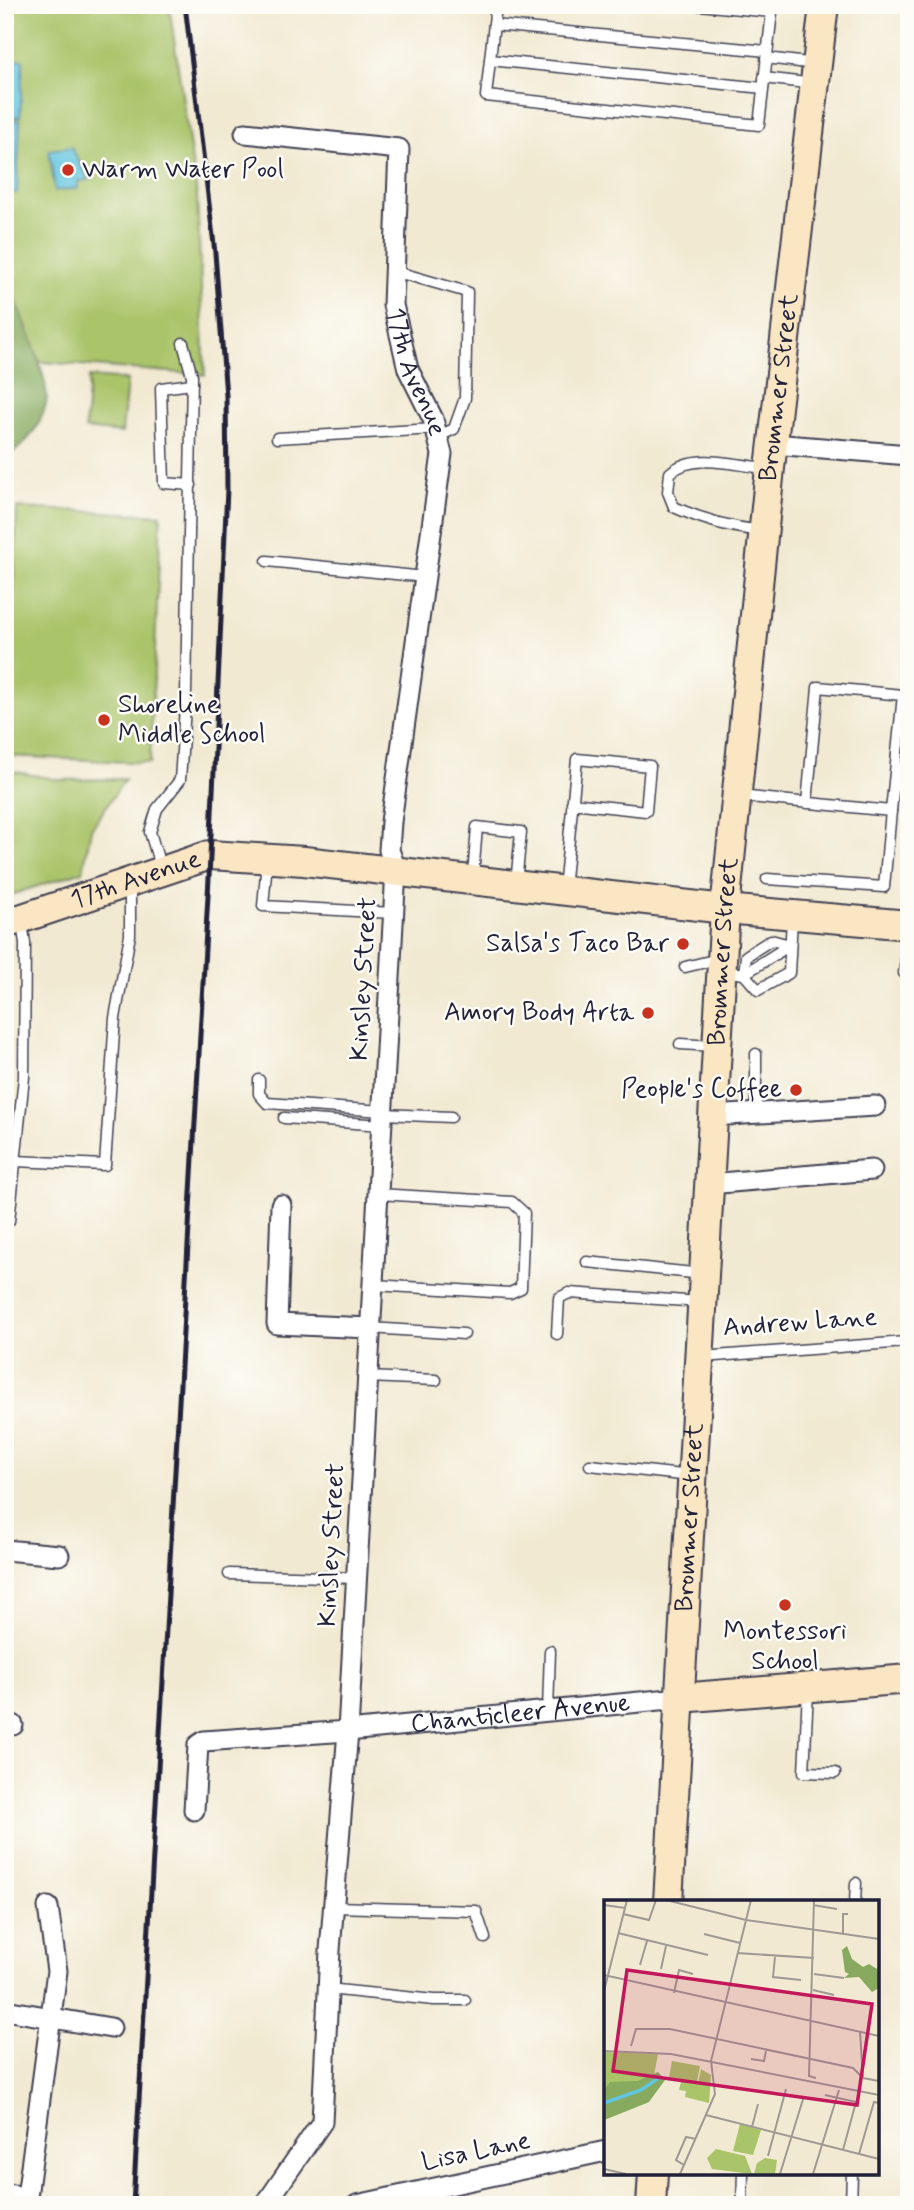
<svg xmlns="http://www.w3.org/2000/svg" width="914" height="2210" font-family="Mynerve,sans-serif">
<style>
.green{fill:#aac46a;stroke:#667352;stroke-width:2}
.forest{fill:#87aa5e;stroke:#54664c;stroke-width:2}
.water{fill:#61c5df;stroke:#42748d;stroke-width:2}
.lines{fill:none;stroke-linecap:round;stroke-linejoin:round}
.lane-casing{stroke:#414052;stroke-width:13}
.street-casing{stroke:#414052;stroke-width:23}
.secondary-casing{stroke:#414052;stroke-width:32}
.lane{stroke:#fff;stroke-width:10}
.street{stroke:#fff;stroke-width:19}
.secondary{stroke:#fbe6c4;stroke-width:28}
.rail{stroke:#22223b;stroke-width:5}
.poi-dot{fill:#c8321e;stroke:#fdfcf7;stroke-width:2.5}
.labels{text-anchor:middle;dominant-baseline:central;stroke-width:5;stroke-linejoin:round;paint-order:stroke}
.poi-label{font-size:26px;fill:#22223b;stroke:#fdfcf7;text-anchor:end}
.street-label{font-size:26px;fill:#22223b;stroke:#fdfcf7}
.inset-river{fill:none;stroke:#61c5df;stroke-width:3.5}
.inset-road{fill:none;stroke:#9e9995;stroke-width:2}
.view{fill:#c2185b;fill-opacity:0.15;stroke:#c2185b;stroke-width:3.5}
.inset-edge{fill:none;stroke:#22223b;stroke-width:3.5}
</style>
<rect width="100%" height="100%" fill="#fdfcf7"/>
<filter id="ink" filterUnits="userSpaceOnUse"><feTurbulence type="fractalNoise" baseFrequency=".0143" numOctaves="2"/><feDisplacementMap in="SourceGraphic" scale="14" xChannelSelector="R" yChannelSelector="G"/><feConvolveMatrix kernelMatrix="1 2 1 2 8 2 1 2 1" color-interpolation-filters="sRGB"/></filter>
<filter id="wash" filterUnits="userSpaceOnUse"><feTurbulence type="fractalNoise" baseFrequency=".00686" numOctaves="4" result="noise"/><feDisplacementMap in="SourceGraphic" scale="28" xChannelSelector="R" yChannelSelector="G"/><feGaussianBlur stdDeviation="1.57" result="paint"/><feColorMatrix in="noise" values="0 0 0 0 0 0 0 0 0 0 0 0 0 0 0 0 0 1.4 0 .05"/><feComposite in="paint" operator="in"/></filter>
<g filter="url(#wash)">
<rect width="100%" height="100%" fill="#f1e9d1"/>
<g class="green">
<path d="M5,5H169L197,196L205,375L5,359Z"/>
<path d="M89,377L127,380L122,433L85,429Z"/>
<path d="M17,508L161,515L150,763L6,756Z"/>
<path d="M5,770L60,780L125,779L91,829L83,871L5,897Z"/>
</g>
<path class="forest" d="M5,277C16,300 52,382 46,404C39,429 26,445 5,458Z"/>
<g class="water">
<path d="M5,60H23L20,117L5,116Z"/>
<path d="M5,120H20L17,193L5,192Z"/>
<path d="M71,147L89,180L78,181V188L55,191L49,150Z"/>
</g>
</g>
<g filter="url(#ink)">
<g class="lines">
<g class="lane-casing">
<g id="lane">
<path d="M496,5L486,96L759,125L772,12L699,5"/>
<path d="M494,25L767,51"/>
<path d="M766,58L816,64"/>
<path d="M490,60L763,88"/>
<path d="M764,78L814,84"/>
<path d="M394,271L467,292L465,398L454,429L437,437"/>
<path d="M277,438L435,429"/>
<path d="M191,485L164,483L161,388L192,384"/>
<path d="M763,531C731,528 703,520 674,507L668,492L670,473C694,451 737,466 767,468"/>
<path d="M267,561L425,577"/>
<path d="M739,796L891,811L903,695L818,687L807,803"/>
<path d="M267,862L263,906L393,913"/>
<path d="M161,869L150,832L157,809L180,780L186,693L192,376L183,343"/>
<path d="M473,876L477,827L521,832L516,884"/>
<path d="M767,879L884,887L891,811"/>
<path d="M564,889L577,759L650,766L646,811L572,803"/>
<path d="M685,967L718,959"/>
<path d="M723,971L744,974L758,990L789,973L792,919"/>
<path d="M904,973L909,940"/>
<path d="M744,974L746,956L771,940L790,945"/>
<path d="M744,974L790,945"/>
<path d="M680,1044L714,1046"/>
<path d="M259,1080V1094L267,1103L383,1111"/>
<path d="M756,1113V1054"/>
<path d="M383,1114L451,1117"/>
<path d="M284,1118L382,1125"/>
<path d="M15,1161L105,1165L115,1018L130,935V885"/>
<path d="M9,1221L24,1077L25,943L22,923"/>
<path d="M587,1262L703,1274"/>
<path d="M373,1285L510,1293L521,1288L524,1213L512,1202L378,1194"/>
<path d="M370,1328L464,1334"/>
<path d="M557,1334L559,1298L569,1293L701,1302"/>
<path d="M702,1357L906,1342"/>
<path d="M368,1377L436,1380"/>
<path d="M590,1465L691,1476"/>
<path d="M229,1574L357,1578"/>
<path d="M808,1691L804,1772L835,1773"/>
<path d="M548,1710L550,1651"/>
<path d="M855,1902L856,1883"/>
<path d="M334,1907L476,1911L485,1938"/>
<path d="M328,1989L434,2000H465"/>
<path d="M742,2205L743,2173"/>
<path d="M851,2205L852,2173"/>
</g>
</g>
<g class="street-casing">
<g id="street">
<path id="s1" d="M245,133L399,149L393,305L408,369L433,419L442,454L391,822L389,850L396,870L348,1731L330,1950L322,2122L265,2205"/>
<path d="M773,444L909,455"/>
<path d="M712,1116L875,1106"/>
<path d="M709,1184L872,1170"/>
<path d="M281,1205L277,1324L370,1328"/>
<path d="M5,1550L59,1555"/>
<path d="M5,1724L13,1725"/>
<path id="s2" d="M194,1810L198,1745L204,1741L348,1731L680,1698"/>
<path d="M5,2010L111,2028"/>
<path d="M5,2194L27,2197L57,1971L48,1907"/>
<path d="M357,2205L606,2151"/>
</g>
</g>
<g class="secondary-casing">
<g id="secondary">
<path id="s3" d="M5,924L210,855L304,861L725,909L909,925"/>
<path d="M680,1698L909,1679"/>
<path id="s4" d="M668,1902L725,909L770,468L824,5"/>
<path d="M651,2205L653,2173"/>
</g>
</g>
<use href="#lane" class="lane"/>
<use href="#street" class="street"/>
<use href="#secondary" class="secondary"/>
<path class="rail" d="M133,2205L209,878L227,489L226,396L215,253L185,5"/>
</g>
</g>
<g class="poi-dot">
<circle cx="68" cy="170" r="7"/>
<circle cx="104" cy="720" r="7"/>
<circle cx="683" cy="944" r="7"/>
<circle cx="648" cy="1013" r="7"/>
<circle cx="796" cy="1090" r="7"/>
<circle cx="785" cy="1605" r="7"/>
</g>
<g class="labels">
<g class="poi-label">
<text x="82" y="170" text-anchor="start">Warm Water Pool</text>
<text x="118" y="705" text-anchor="start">Shoreline<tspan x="118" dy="30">Middle School</tspan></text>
<text x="669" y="944">Salsa's Taco Bar</text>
<text x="634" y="1013">Amory Body Arta</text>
<text x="782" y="1090">People's Coffee</text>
<text x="785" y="1632" text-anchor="middle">Montessori<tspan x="785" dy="30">School</tspan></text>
</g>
<g class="street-label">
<text stroke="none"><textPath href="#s1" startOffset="382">17th Avenue</textPath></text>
<text stroke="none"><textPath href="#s4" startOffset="1519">Brommer Street</textPath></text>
<text stroke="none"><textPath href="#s3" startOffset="138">17th Avenue</textPath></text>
<text stroke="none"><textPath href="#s4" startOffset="952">Brommer Street</textPath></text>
<text transform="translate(364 979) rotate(-87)">Kinsley Street</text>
<text transform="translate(800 1323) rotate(-4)">Andrew Lane</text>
<text stroke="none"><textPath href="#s4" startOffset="385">Brommer Street</textPath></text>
<text transform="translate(332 1545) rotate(-87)">Kinsley Street</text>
<text stroke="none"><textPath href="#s2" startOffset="390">Chanticleer Avenue</textPath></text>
<text transform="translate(476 2152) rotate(-12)">Lisa Lane</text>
</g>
</g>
<g transform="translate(604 1900)">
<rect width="275" height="275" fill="#f1e9d1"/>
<path d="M0,152L54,154L45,202L0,220ZM68,161L96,166L93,182L65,177ZM97,169L107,175L105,203L81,197L82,191L75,190L77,182L94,183ZM136,224L157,230L149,255L129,251ZM112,249L141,256L148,274L108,269L103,258ZM161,258L173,260L171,274H150L153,263Z" fill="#aac46a"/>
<path d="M243,46L248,59L259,67L265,64L273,69L275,63V88L268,92L255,77L240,78L245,74L241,72L238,50ZM54,172L61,180L45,202L0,220V190L6,182L34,181Z" fill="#87aa5e"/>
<path class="inset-river" d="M0,203L37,190L56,177"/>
<path class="inset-road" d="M62,0L142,20L275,39M210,0L205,176L212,178M0,5L21,8M209,5L233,9M19,14L45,20L52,0M14,33L104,55M100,34L136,43M239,34V14H244M133,53L210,58M171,57L169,77L197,80M36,65L43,41M57,69L62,46M210,74L240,78M0,75L275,136M209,90L230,95M0,91L23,0M70,93L75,70L89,74M256,132L259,178M27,146L32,129H66L249,168L259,178L275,181M0,151L67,154L275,195M147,159L160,161L162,151M221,195L252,202L239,250M102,215L275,259M148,227L154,204M255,254L270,202L275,203M164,256L182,189M80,265L72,260L82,237L92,239M0,269L22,274M76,274L111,194L107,161L147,0M176,274L200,196M209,274L235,190"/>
<path class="view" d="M23,70L268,104L253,205L9,171Z"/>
<rect width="275" height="275" class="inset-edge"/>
</g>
<rect width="914" height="2210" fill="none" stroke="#fdfcf7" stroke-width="28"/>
</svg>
